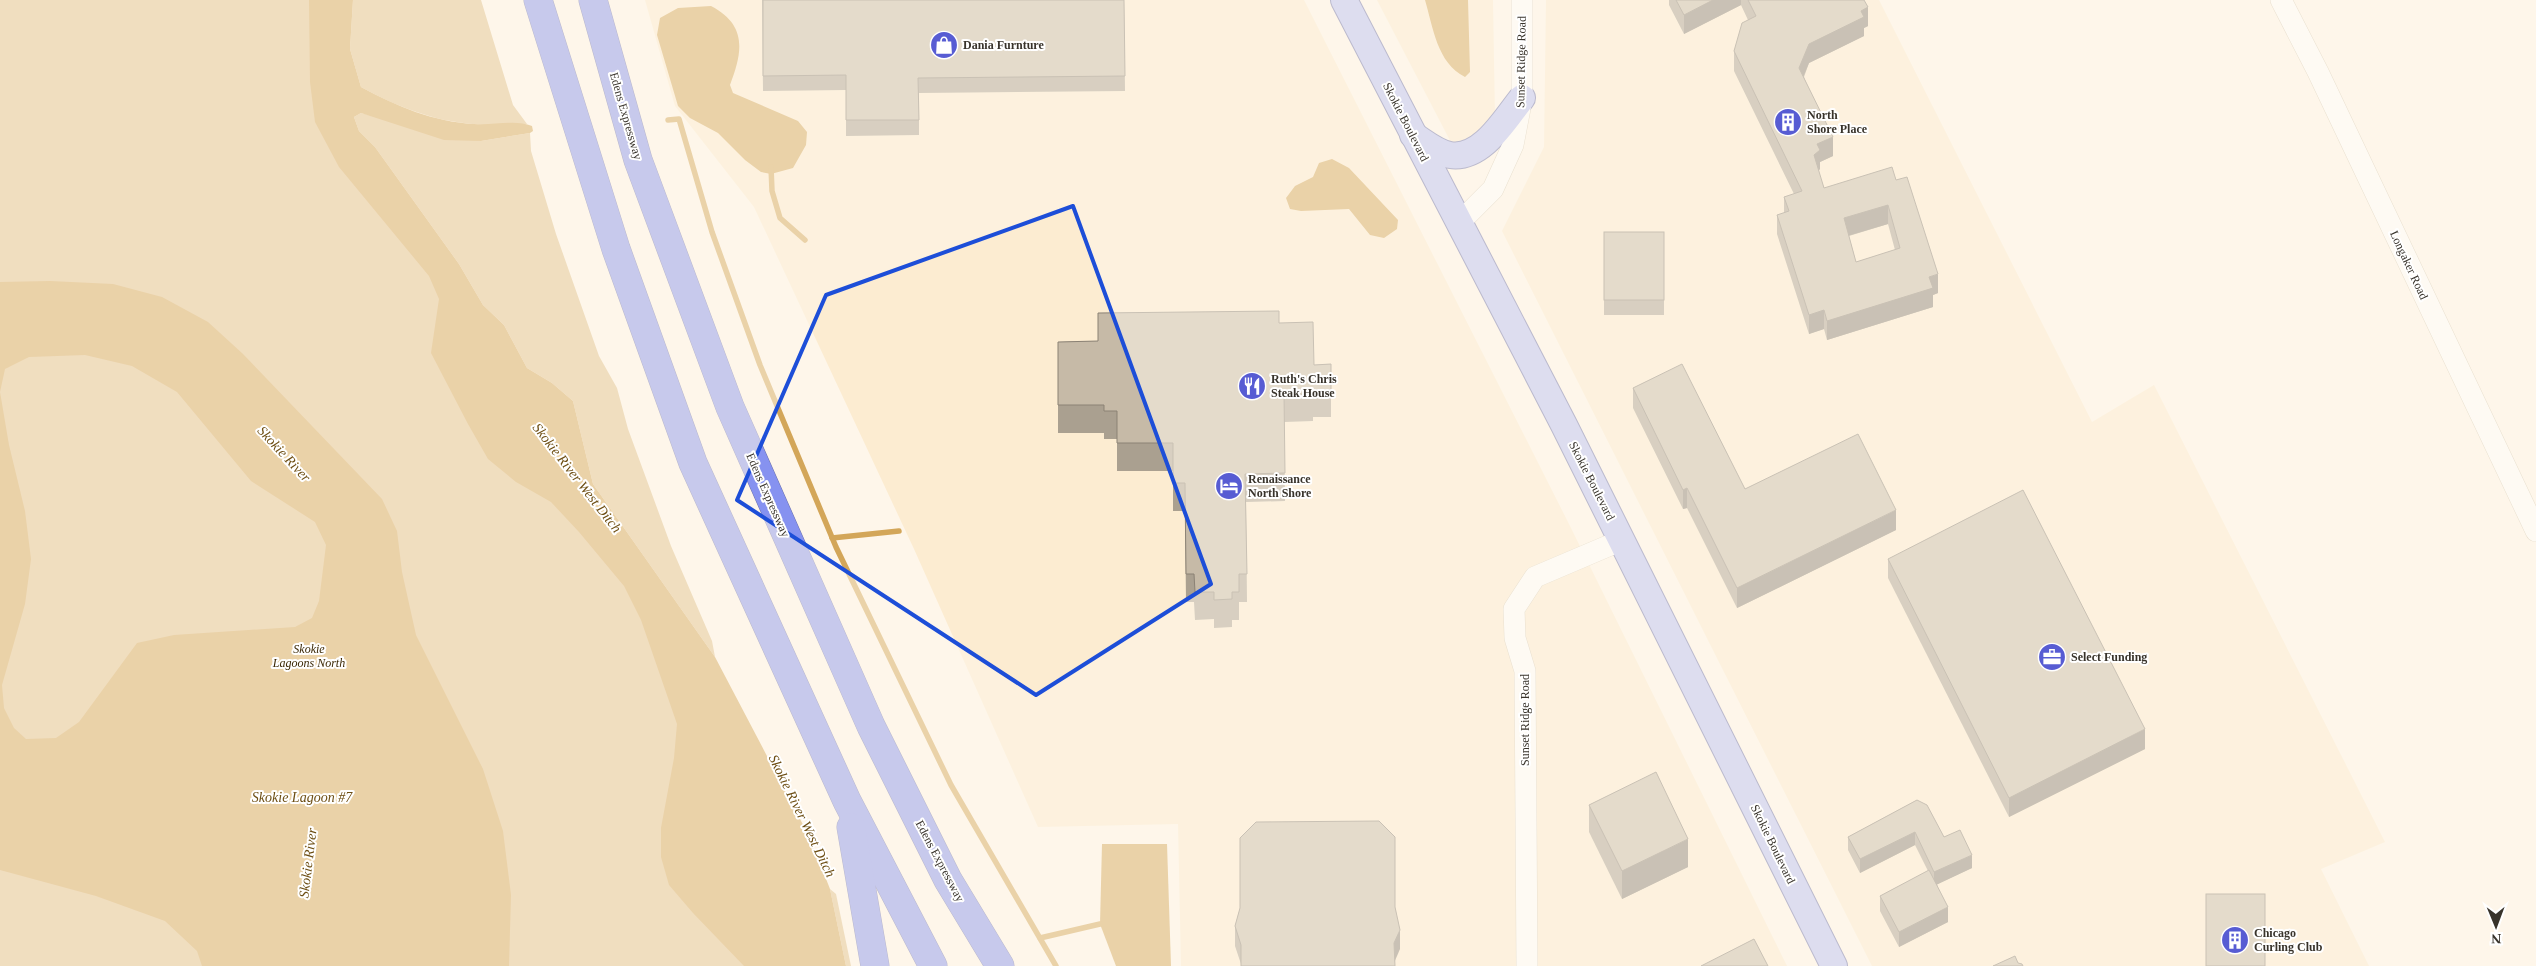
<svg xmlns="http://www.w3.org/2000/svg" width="2536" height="966" font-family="Georgia,serif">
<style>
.built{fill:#fcecd1}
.green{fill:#e0c08c}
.water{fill:#d3a659;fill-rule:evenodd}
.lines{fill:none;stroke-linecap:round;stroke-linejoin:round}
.stream{stroke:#d3a659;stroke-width:5.5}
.minor-casing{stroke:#d3c7b3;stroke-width:22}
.major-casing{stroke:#6b71ab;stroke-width:28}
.highway-casing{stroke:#6b71ab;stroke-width:29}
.minor{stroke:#fff;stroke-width:21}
.major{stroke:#b6bef6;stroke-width:26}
.highway{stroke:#8692f0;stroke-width:28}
.wall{fill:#aaa090;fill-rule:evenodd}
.shaded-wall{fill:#8b8275}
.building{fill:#c6baa7;stroke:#8b8275;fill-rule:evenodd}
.marked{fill:none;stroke:#1d4ed8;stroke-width:4;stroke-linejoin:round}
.labels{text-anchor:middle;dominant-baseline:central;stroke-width:4;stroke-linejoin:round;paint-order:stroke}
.poi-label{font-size:12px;font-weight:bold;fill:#38332b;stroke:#fff;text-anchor:start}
.street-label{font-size:12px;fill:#38332b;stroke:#fff}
.park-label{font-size:12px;font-style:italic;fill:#3b2805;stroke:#fff}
.water-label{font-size:14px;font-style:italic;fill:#6d4e13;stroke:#fff}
</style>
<rect width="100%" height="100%" fill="#fef6ea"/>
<g class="built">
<path d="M645,0H1304L1569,524L1787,966H1181L1178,824L1038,827L914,549L754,207L675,106Z"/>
<path d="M1377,0H1493L1495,120L1456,152Z"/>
<path d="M1546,0H1879L2092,422L2154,385L2385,842L2321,869L2369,966H1872L1502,231L1544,147Z"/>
</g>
<g class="green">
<path d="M0,0H322L326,79L588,509L838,966H0Z"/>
<path d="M353,0H481L513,105L527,124C509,124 490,126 473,124C433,121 396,106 361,87L350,49Z"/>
<path d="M361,113L481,141L530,133L531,151L556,234L599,356L617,388L628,429L671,546L712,641L715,657L593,484L573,401L552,383L527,368L504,325L483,305L459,264L375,147L359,131L354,117Z"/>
<path d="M830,889L836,894L851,966H846Z"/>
</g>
<g class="water">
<path d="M309,0H353L350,49L361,87C396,106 434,122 474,124C492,126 515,119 532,126L533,131L530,133L481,141L444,140L361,113L354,117L359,131L375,147L459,264L483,305L504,325L527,368L552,383L573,401L593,484L715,657L810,838L830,889L846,966H744L693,913L669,885L661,857V828L674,758L677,724L641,620L624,586L579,532L551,502L516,482L488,459L468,424L431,353L439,299L429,276L339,167L315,122L310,82Z"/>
<path d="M1425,0H1468L1470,72L1465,77C1437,63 1433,27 1425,0Z"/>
<path d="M711,6C747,25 743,51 730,85L733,93L798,121L807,132L806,145L793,168L771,174L761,172L745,160L718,133L690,118L678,106L657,35L660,18L678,8Z"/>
<path d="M1332,159L1349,168L1398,220L1397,229L1384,238L1370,235L1349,209L1301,211L1290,209L1286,198L1295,186L1313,177L1319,163Z"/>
<path d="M50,281L113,284L162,297L208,322L243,354L382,499L397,531L402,572L416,635L483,769L503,831L511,895L509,966H202L197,951L165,921L96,896L0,870V282ZM85,355L132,366L177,392L251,481L315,522L326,545L319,601L312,618L295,627L174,635L137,643L79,722L56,738L26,739L14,728L4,708L2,685L25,604L31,559L25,511L9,445L0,392L5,369L29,357Z"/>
<path d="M1102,844H1167L1171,966H1116L1100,924Z"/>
</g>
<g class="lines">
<g class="stream">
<path d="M668,120L679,119L712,232L760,365L836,547L951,785L1056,966"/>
<path d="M771,167L772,191L780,218L805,240"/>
<path d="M832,538L899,531"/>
<path d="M1040,938L1100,924"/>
</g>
<g class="minor-casing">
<g id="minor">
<path d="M2281,0L2318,72L2536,531"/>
<path d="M1458,224L1493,189L1513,145L1522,98V0"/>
<path d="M1527,966L1525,671L1515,638L1514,609L1535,577L1622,540"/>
</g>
</g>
<g class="major-casing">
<g id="major">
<path d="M1344,0L1564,425L1834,966"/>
<path d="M1413,135C1424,142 1437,153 1450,155C1482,160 1505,119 1522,98"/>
</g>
</g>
<g class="highway-casing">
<g id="highway">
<path d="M538,0L616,249L693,463L847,801L933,966"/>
<path d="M593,0L638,160L730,407L871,726L948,880L1000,966"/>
<path d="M851,827L875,966"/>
</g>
</g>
<use href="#minor" class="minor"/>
<use href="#major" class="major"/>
<use href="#highway" class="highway"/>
</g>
<g class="wall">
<path d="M762,0H1124L1125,91L919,93V135L846,136V90L763,91Z"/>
<path d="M1669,0H1864L1868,26L1864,28V36L1809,63L1804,77L1833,156L1820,162V169L1818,171L1824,188L1896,180L1938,293L1933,295V307L1827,340L1824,329L1809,334L1777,234V215L1784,213V197L1794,194L1734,71V51L1748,20L1741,5L1684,34L1669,5ZM1888,224L1895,250L1856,262L1849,236Z"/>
<rect x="1604" y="232" width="60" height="83"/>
<path d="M1279,323L1314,365L1331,364V417H1313V421L1284,422L1285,501L1246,502L1247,602H1239V620H1232V627L1214,628V619L1195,620L1194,602H1186L1185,511H1173V471H1117V439H1104V433H1058V342L1098,341Z"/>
<path d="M1633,388L1745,489L1896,530L1737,608L1687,508L1683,509L1633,408Z"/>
<path d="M1888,559L2145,749L2009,817L1888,578Z"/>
<path d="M1917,800L1944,837L1972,868L1937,884L1948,922L1899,947L1880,911V896L1928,871L1915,845L1860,873L1848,850V837Z"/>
<path d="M1589,805L1688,867L1622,899L1589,832Z"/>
<path d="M1395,907L1400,949L1241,964L1235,946V926L1240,908Z"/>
</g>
<g class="shaded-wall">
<path d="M1713,0H1741V5L1684,34V15Z"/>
<path d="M1868,7V26L1864,28V36L1809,63L1799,87V68L1809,44L1861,11Z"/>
<path d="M1833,137V156L1820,162V169L1814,175V155L1817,144Z"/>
<path d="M1888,205V224L1844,237V218Z"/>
<path d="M1938,274V293L1933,295V307L1827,340V321L1929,277Z"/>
<path d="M1824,310V329L1809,334V315Z"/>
<path d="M1687,488V508L1683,509V490Z"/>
<path d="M1896,510V530L1737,608V588Z"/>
<path d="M2145,729V749L2009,817V798Z"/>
<path d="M1915,832V845L1860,873V859Z"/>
<path d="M1688,839V867L1622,899V871Z"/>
<path d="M1972,855V868L1934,886V872Z"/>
<path d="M1948,907V922L1899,947V932Z"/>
<path d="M1400,930V949L1394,963V943Z"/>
</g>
<g class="building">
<path d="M763,0H1124L1125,76L918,78L919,120H846V75L763,76Z"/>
<path d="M1676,0H1713L1684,15Z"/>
<path d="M1748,0H1864L1868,7L1861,11L1864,17L1809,44L1799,68L1833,137L1817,144L1820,150L1814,155L1824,188L1892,167L1896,180L1907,177L1938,274L1929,277L1933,288L1827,321L1824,310L1809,315L1777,215L1789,211L1784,197L1802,191L1734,51L1742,23L1756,16ZM1888,205L1900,248L1856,262L1844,218Z"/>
<rect x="1604" y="232" width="60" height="68"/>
<path d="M1279,311V323L1313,322L1314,365L1331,364V390H1312L1313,394H1284L1285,473L1245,474L1247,574H1239V592H1232V599L1214,600V592H1195L1194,574H1186L1185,483H1173V443H1117V411H1104V405H1058V342L1098,341V313Z"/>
<path d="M1682,364L1745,489L1858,434L1896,510L1737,588L1687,488L1683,490L1633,388Z"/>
<path d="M2023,490L2145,729L2009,798L1888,559Z"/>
<path d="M1656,772L1688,839L1622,871L1589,805Z"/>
<path d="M1917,800L1927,805L1944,837L1960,830L1972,855L1934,872L1915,832L1860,859L1848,837Z"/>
<path d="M1379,821L1395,837V907L1400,930L1394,943L1395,966H1241V945L1235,926L1240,908V838L1256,822Z"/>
<path d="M1929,870L1948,907L1899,932L1880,896Z"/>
<rect x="2206" y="894" width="59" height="72"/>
<path d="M1754,939L1768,966H1701Z"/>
<path d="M2015,956L2018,963L2022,964L2023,966H1993Z"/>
</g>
<path d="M0 0H2536V966H0ZM1073,206L1211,584L1036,695L737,500L826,295Z" fill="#fef6ea" fill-opacity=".55" fill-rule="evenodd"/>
<path class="marked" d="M1073,206L1211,584L1036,695L737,500L826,295Z"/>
<defs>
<g id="shop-disc" transform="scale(1.4375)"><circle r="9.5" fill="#575cd3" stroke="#fff"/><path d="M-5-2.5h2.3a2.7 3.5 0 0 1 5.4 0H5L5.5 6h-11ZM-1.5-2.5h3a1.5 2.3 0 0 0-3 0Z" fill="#fff"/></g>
<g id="building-disc" transform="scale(1.4375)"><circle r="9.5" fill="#575cd3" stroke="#fff"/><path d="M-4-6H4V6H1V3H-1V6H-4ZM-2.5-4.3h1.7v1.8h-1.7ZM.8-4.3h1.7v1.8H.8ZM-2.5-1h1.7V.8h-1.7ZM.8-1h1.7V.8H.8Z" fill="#fff"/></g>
<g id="restaurant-disc" transform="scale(1.4375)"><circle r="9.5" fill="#575cd3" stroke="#fff"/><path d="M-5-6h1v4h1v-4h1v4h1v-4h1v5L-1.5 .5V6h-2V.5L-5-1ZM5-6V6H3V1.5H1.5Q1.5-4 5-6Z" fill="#fff"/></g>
<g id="hotel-disc" transform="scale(1.4375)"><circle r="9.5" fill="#575cd3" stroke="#fff"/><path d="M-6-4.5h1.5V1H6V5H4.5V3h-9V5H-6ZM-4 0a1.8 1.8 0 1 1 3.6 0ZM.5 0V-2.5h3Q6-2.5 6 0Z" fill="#fff"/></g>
<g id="office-disc" transform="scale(1.4375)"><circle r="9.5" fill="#575cd3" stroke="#fff"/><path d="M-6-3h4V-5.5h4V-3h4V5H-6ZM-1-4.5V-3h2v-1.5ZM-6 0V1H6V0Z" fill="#fff"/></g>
</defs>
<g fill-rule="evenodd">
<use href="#shop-disc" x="944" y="45"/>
<use href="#building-disc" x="1788" y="122"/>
<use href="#restaurant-disc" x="1252" y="386"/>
<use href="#hotel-disc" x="1229" y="486"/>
<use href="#office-disc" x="2052" y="657"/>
<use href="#building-disc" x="2235" y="940"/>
</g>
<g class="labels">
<g class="poi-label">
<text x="963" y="45">Dania Furnture</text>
<text x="1807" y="115">North<tspan x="1807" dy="14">Shore Place</tspan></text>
<text x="1271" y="379">Ruth's Chris<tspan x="1271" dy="14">Steak House</tspan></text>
<text x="1248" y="479">Renaissance<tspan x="1248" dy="14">North Shore</tspan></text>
<text x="2071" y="657">Select Funding</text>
<text x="2254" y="933">Chicago<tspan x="2254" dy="14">Curling Club</tspan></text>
</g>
<g class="street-label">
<text transform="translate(1521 62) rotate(-89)">Sunset Ridge Road</text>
<text transform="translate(626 116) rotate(74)">Edens Expressway</text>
<text transform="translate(1406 122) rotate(63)">Skokie Boulevard</text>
<text transform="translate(2409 265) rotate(65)">Longaker Road</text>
<text transform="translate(1592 481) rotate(63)">Skokie Boulevard</text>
<text transform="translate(768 495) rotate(66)">Edens Expressway</text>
<text transform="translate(1525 720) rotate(-90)">Sunset Ridge Road</text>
<text transform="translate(1773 844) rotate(64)">Skokie Boulevard</text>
<text transform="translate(940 861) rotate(62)">Edens Expressway</text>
</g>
<g class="park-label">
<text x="309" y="649">Skokie<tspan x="309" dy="14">Lagoons North</tspan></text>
</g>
<g class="water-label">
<text transform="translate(284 454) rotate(47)">Skokie River</text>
<text transform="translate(577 478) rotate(52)">Skokie River West Ditch</text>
<text x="302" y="797">Skokie Lagoon #7</text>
<text transform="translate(802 816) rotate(64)">Skokie River West Ditch</text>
<text transform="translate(308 863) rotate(-83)">Skokie River</text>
</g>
</g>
<g transform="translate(2496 926) rotate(179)" stroke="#ffffff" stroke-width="4" paint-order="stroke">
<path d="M0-4L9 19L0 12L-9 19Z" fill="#38332b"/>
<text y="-8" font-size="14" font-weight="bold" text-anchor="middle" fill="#38332b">N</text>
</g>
</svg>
